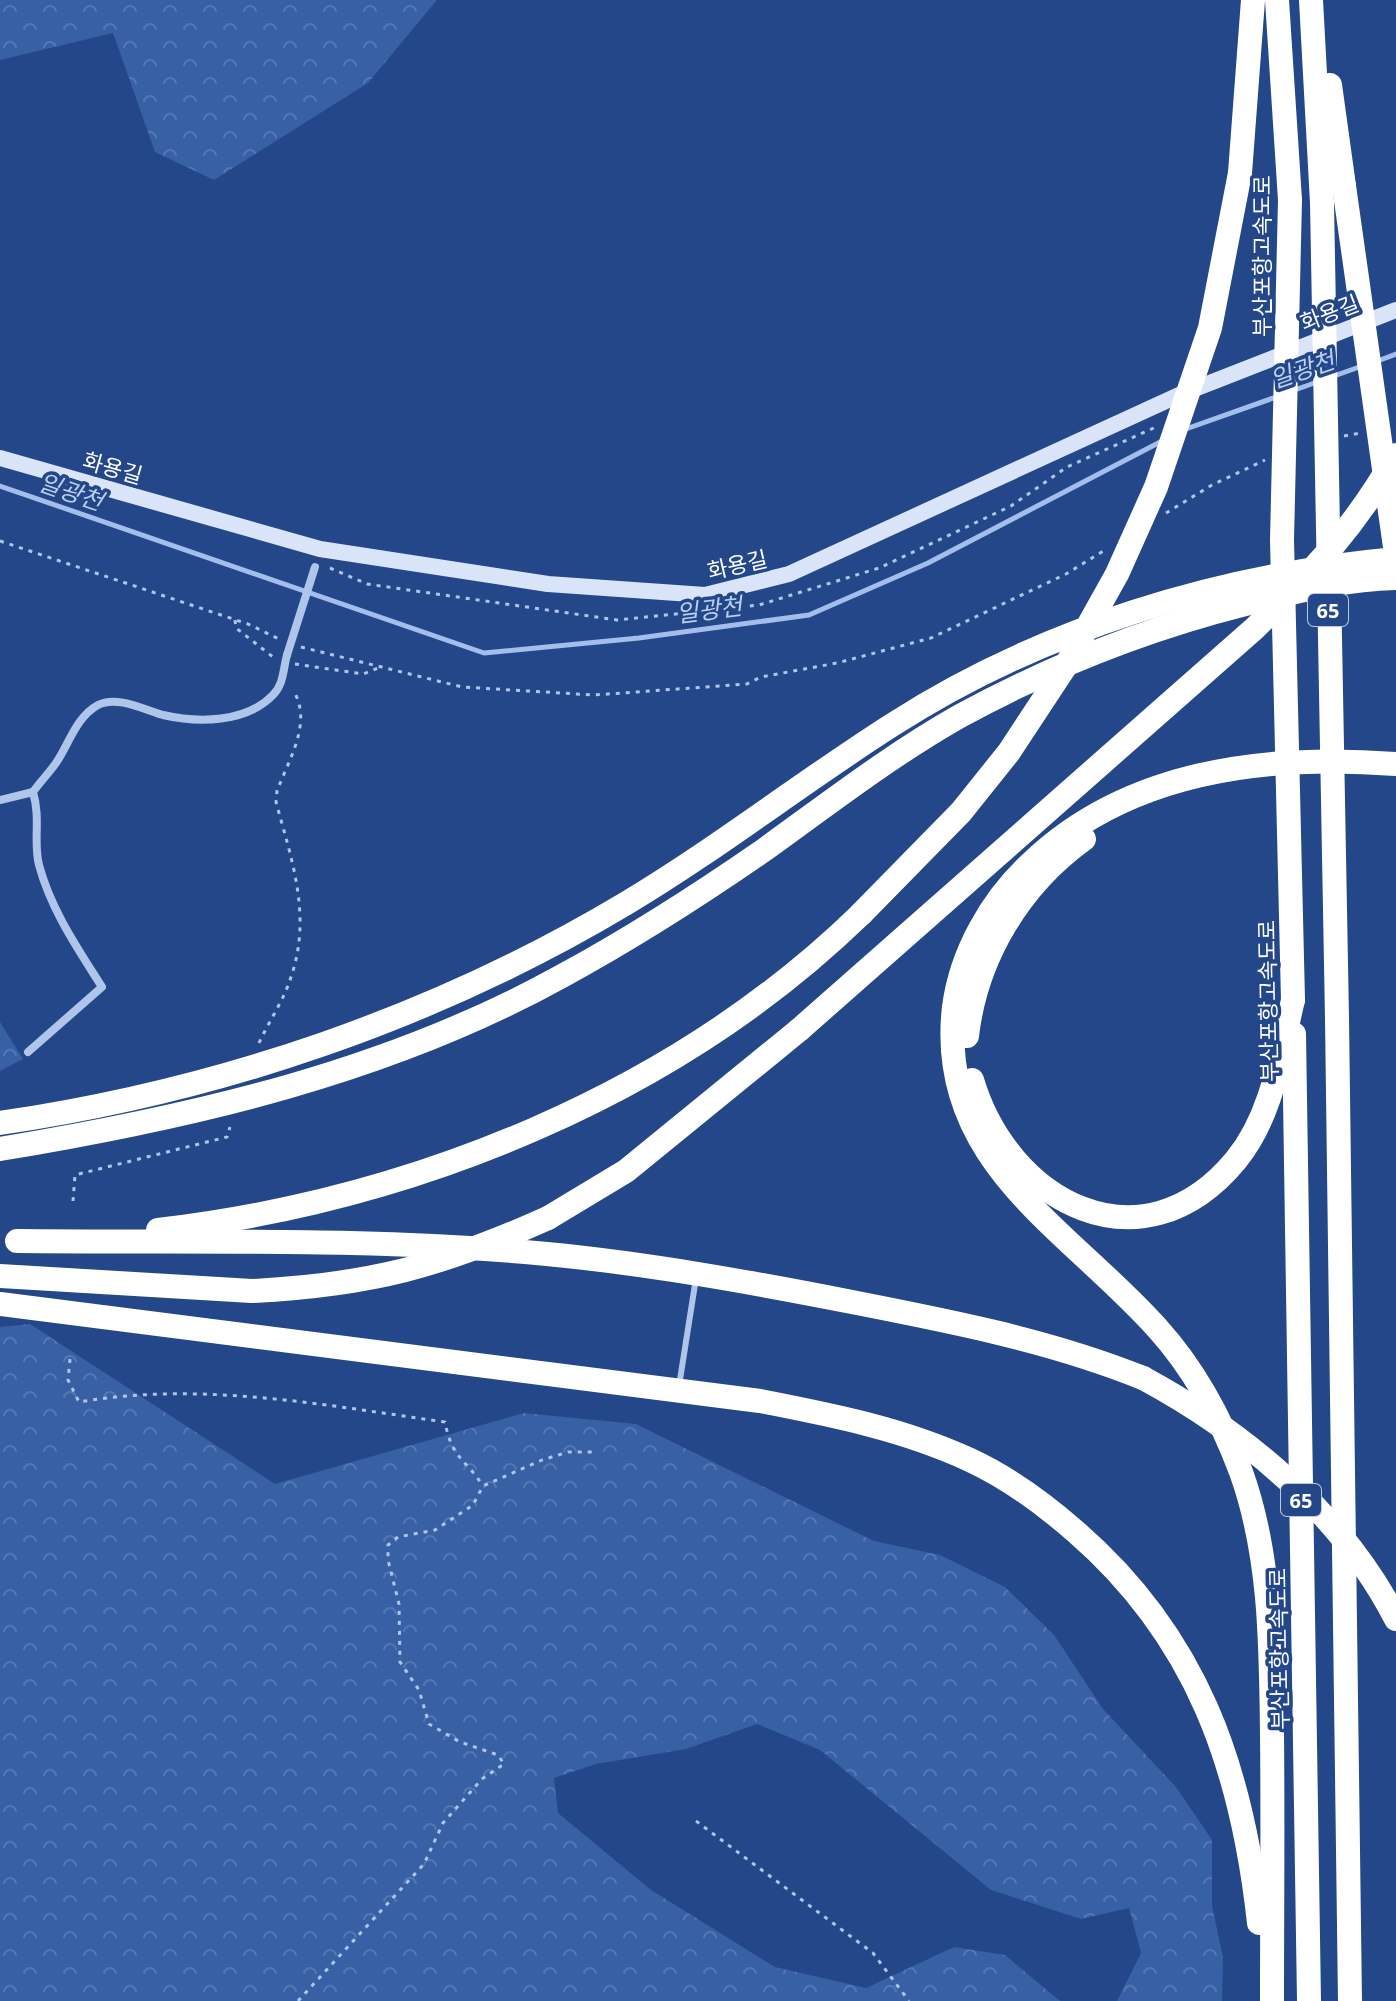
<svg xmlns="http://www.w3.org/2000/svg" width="1396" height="2001" font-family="'Open Sans','Noto Sans KR',sans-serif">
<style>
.forest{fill:url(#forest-crowns)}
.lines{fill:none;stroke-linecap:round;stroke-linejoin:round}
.stream{stroke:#a3beeb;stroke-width:5}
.path{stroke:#afc5ea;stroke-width:3;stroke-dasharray:4 6;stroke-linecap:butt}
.lane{stroke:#afc5ea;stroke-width:6}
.street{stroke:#afc5ea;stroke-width:8}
.secondary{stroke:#dae4f8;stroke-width:16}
.highway{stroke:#fff;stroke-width:24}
.street-bridge{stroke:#afc5ea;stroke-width:8}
.highway-bridge{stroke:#fff;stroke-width:24}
.labels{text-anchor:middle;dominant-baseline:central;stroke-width:7;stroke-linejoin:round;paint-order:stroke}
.shield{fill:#234788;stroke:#bdc8db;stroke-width:2}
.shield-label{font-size:20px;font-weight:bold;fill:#fff}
.street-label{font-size:22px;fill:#fff;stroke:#234788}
.water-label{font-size:24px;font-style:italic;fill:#bbcff1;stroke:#234788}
</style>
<defs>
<pattern id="forest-crowns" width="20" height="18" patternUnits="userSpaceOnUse" patternTransform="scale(2)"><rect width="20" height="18" fill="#3760a5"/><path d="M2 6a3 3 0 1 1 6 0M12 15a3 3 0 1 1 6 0" fill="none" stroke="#5578b2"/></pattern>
</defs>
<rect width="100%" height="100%" fill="#234788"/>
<g class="forest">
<path d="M0,0H437L368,83L214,180L155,152L113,33L0,60Z"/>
<path d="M0,1022L23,1059L0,1071Z"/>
<path d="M30,1324L275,1484L524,1413L636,1424L874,1541L940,1555L1005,1587L1054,1635L1103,1709L1176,1787L1212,1840V1906L1223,1957L1222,2001H1117L1141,1953L1129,1908L1081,1919L991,1890L820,1750L757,1724L686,1749L596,1764L554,1778L558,1813L651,1890L775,1967L866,1988L954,1947L1005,1955L1060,2001H0V1327Z"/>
</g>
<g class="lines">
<g class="stream">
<path d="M1375,362L1396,354"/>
<path d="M1334,376L1362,366"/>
<path d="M1292,391L1317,382"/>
<path d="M1183,430L1279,396"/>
<path d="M0,486L484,653L639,638L809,615L928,563L1164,440"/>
</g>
<g class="path">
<path d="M1344,436L1361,433"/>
<path d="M1166,513L1212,485L1265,460"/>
<path d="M0,541L248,624L279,639"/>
<path d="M330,568L367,584L617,620L696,612"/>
<path d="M720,609L759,605L879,568L1011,506L1067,467L1156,427"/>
<path d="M235,620L236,628L273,657"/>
<path d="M301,647L462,687L594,695L747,684L761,677L837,663L931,638L1066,574L1105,550"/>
<path d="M295,664L363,674L378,668"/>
<path d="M259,1043C269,1021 284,1000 291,977C312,916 292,861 276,802L277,791C289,759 313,722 293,690"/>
<path d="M73,1201L75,1175L227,1137L230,1127"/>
<path d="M70,1359L68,1380L79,1402C202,1381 323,1405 445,1422C452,1459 465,1458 483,1486"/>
<path d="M696,1821L873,1953L909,2001"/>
<path d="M298,2001L424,1864L443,1823L482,1779L504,1764L498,1755L460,1742L429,1724L419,1690L400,1662L399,1604L388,1560V1545L398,1537L435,1530L473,1505L483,1486L542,1460L568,1452H594"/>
</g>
<path class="lane" d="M679,1386L696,1278"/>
<g class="street">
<path d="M0,800L33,792"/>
<path d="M28,1052L102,987C78,949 51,910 39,865C33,842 41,819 33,792C40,782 49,773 56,763C69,744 76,717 98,705C117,695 145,710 163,715C198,723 246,723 273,695C284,684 283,669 287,655"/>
</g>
<path class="secondary" d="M0,458L320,549L548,584L705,595L789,574L1179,395L1396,310"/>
<g class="highway">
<path d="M1277,0L1290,200"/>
<path d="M1311,0L1322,203"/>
<path d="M1330,85L1344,186"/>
<path d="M1240,173L1253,0"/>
<path d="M1337,1018L1350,2001"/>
<path d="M1294,1034L1309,2001"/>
<path d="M967,1036C976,957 1020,885 1084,839"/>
<path d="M972,1080C1008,1202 1142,1274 1236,1160C1273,1115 1280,1054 1293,1000"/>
<path d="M0,1123C219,1091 434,1018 625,904C717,849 801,783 892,725C1041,629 1220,575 1396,559"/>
<path d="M0,1149C193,1117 389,1072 562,976C632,938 699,895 764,850C828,804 891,755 960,716C1050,667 1146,629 1245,604C1295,592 1345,579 1396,578"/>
<path d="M548,1218L626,1171L799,1030"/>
<path d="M158,1230C414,1200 675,1095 861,914"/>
<path d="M17,1241C194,1243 371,1237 547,1254C651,1264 755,1283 857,1303C954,1322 1051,1341 1143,1378"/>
<path d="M0,1276L252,1291"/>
<path d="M0,1304L760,1401C832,1415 903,1429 970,1460C1009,1478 1044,1504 1076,1532C1197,1637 1242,1767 1259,1923"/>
<path d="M1272,2001C1272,1912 1273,1824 1272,1735C1271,1647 1271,1555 1241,1472C1222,1421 1194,1369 1158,1329C1068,1228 936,1162 954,1007C961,953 991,900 1031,863C1128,770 1268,754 1396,764"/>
</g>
<path class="street-bridge" d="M287,655L315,567"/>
<g class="highway-bridge">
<path d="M1344,186L1396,554"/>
<path d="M1290,200L1282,540L1293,1000"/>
<path d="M1322,203L1337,1018"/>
<path d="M861,914L961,812L1009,752L1065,667L1117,574L1156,487L1210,328L1240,173"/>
<path d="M799,1030L1255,628C1313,571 1356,526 1396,455"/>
<path d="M252,1291C370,1285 441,1266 548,1218"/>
<path d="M1143,1378C1245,1433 1342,1514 1396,1619"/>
</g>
</g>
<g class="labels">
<g class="shield">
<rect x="1308" y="594" width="40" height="32" rx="6"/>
<rect x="1281" y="1484" width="40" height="32" rx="6"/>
</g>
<g class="shield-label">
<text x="1328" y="610">65</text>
<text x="1301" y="1500">65</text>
</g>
<g class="street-label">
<text transform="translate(1261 256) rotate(-90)">부산포항고속도로</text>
<text transform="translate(1329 312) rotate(-21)">화용길</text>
<text transform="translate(113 467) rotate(16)">화용길</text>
<text transform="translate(737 564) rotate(-13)">화용길</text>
<text transform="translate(1267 1001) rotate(-91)">부산포항고속도로</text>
<text transform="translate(1278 1649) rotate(-91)">부산포항고속도로</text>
</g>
<g class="water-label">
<text transform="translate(1302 369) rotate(-19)">일광천</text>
<text transform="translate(71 491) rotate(19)">일광천</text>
<text transform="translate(709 609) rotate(-7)">일광천</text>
</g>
</g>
</svg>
